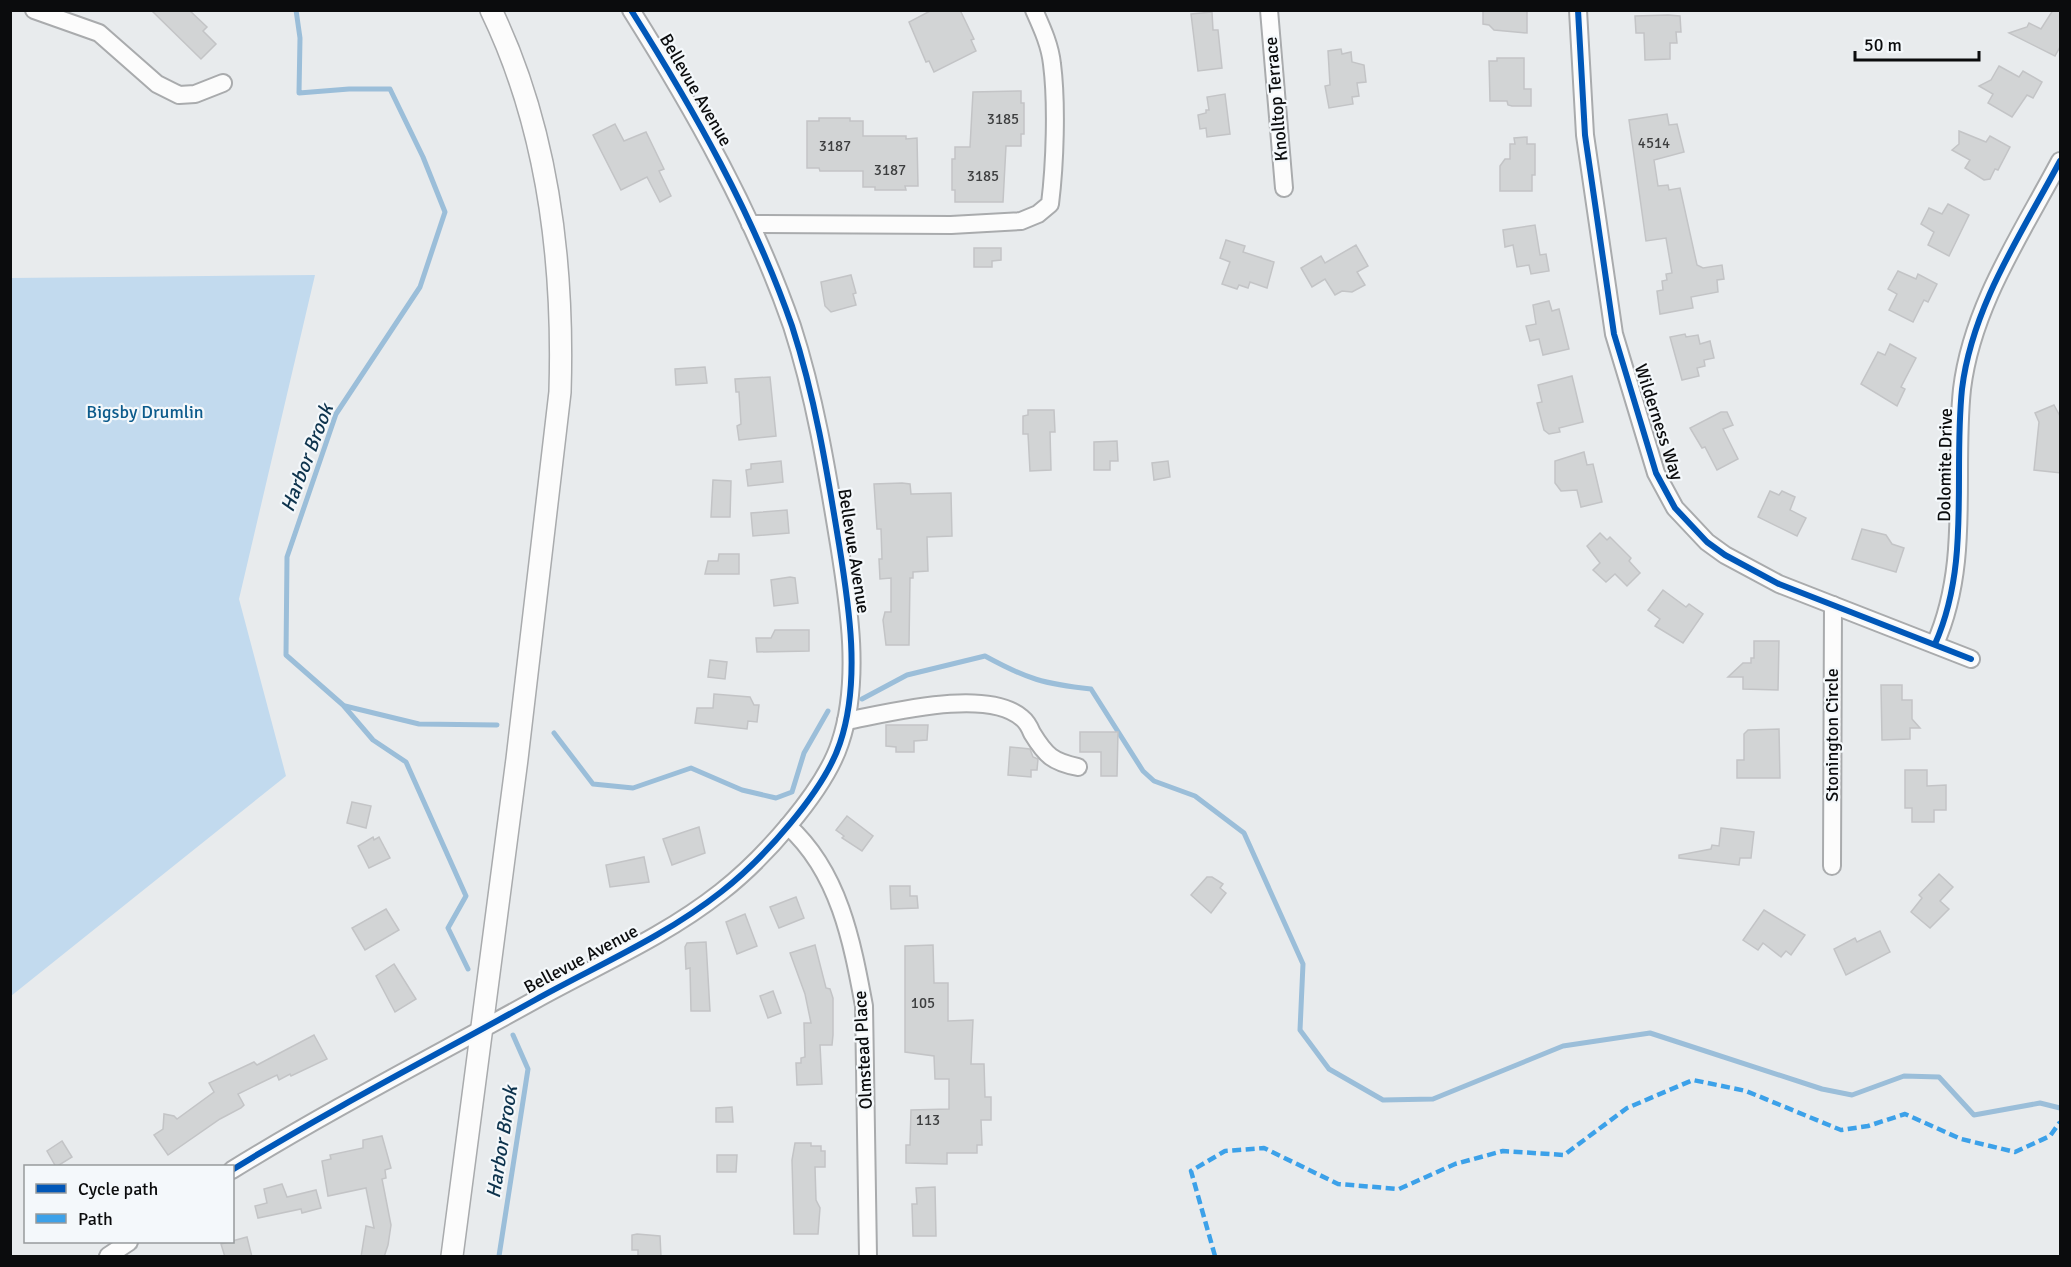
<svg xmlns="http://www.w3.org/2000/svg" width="2071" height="1267" font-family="Signika,sans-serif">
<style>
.park{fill:#c2daee}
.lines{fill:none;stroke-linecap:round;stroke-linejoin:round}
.stream{stroke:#9bbed9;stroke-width:5}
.building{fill:#d2d4d5;stroke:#c3c4c6;stroke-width:1.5}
.minor-casing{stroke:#a9abad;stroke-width:20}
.major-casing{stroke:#a9abad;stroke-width:24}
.minor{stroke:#fcfcfc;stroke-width:16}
.major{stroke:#fcfcfc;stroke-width:21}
.quiet{stroke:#3ca1e9;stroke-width:4.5;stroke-dasharray:9 4.5;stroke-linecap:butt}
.cycleway-casing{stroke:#f4f8fb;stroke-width:10}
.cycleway{stroke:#0057b8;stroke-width:6}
.labels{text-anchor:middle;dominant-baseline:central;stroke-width:4.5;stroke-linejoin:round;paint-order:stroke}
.number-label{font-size:15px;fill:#3d3e3f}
.street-label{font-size:18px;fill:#0b0c0d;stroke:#f4f8fb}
.park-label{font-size:18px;fill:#0c5b8c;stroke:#f4f8fb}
.water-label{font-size:20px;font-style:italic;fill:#0d334d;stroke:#f4f8fb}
</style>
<rect width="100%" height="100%" fill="#e8ebed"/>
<path class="park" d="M315,275L239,599L286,776L11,996V278Z"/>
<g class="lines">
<g class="stream">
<path d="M296,10L300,38L299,93L349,89H390L423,157L445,212L420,287L336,414L287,557L286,655L343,705L373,740L406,762L466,896L448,928L468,969"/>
<path d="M862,699L907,675L985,656C1027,679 1044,684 1091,689L1143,771L1154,781L1195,796L1244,833L1303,964L1300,1030L1329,1069L1383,1100L1433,1099L1563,1046L1650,1033L1822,1089L1852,1095L1904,1076L1939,1077L1974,1115L2040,1103L2060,1108"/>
<path d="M345,706L419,724L497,725"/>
<path d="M554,733L593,784L633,788L691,768L742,790L776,798L792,792L804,753L828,711"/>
<path d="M499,1256L528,1069L513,1035"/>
</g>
</g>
<g class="building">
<path d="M151,10H189L207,27L203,31L216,44L201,59Z"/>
<path d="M932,10H960L974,39L971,40L976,51L934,72L929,61L926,62L909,22Z"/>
<path d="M1483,10H1527V33L1494,30L1489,25L1483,24Z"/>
<path d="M2053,10H2061V45L2055,56L2009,33L2027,27L2029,23L2041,29Z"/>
<path d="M1212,12L1213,30H1218L1222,68L1198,71L1191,14Z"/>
<path d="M1668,15L1680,16L1681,32H1676L1677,43H1670V59L1645,60L1644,33H1636L1635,16Z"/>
<path d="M1341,49L1342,54L1351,52L1352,62L1364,65L1366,82L1357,83L1359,96L1352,97L1353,104L1329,108L1325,86L1330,85L1328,51Z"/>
<path d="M1497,58H1524V89H1531V106H1512L1508,105L1507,101H1490L1489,61H1497Z"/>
<path d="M1999,66L2019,77L2023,71L2042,82L2033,98L2027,95L2012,117L1988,103L1993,94L1979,86L1991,80Z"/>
<path d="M1021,91V103H1024V134H1021V146H1006L1003,202H955V190H952V159H955V147H970L973,92Z"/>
<path d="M1225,94L1230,134L1207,137L1206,128L1200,129L1198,115L1206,113V110H1209L1207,97Z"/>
<path d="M1667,114L1669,125L1677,124L1684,152L1654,160L1658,186L1668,185L1669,190L1680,188L1697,265L1703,268L1722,265L1724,279L1717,280L1718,292L1691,297L1693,308L1660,314L1657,291L1663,290L1662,281L1667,280L1666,274L1672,273L1666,238L1646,241L1629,120Z"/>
<path d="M819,118H850V121H863V136H906V139L917,138L918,186H905L906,190H875V187H863V171H820L819,168H807V121H819Z"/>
<path d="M615,124L624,141L646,132L664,169L659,171L671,196L660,202L647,177L621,190L593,135Z"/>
<path d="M1959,131L1986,142L1990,136L2010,147L1998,170L1995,169L1990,179L1984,180L1965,168L1970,160L1952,150L1959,144Z"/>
<path d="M1527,137V144H1535V175H1532V191H1500V166L1505,159H1510V144H1515L1514,138Z"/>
<path d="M1948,204L1969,215L1949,256L1928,245L1934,232L1921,224L1929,208L1942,214Z"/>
<path d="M1535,225L1540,255L1546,254L1549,271L1531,274L1529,265L1517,267L1513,245L1505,247L1503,230Z"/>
<path d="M1226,240L1245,246L1243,252L1274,262L1267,288L1250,282L1248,288L1239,285L1237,289L1222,284L1230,262L1220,258Z"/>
<path d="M1356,245L1368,266L1357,272L1365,285L1352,292L1342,291L1335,295L1325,279L1312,287L1301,268L1321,256L1325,263Z"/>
<path d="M974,248H1001V260L992,261V267H974Z"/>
<path d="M1898,271L1916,279L1918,274L1937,284L1928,302L1924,300L1913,322L1889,310L1897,294L1888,289Z"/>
<path d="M851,275L856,293L853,294L856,305L831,312L825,306L821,282Z"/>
<path d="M1549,301L1552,311L1559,309L1569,349L1543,355L1539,339L1530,341L1526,326L1536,324L1533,305Z"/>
<path d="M1685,334L1686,337L1698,335L1700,344L1710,341L1714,358L1704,360L1705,366L1697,368L1699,376L1682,380L1670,337Z"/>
<path d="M1890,344L1916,358L1901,387L1905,389L1897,406L1861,384L1878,352L1885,355Z"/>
<path d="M705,367L707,383L676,385L675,369Z"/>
<path d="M1572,376L1583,422L1559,428L1560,432L1549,434L1544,430L1537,403L1542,402L1538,385Z"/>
<path d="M770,377L776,436L739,440L737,426L741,424L739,392H736L735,379Z"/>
<path d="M2054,405L2061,418V473L2034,470L2039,422L2035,413Z"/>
<path d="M1028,410H1054L1055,432H1050L1051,470L1030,471L1028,434H1023V416L1028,415Z"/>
<path d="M1721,412H1727L1733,425L1723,429L1738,459L1717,470L1705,447L1702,448L1690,428Z"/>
<path d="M1117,441L1118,461H1110V470H1094V442Z"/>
<path d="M1584,452L1587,465L1593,464L1602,502L1581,507L1577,490L1561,491L1555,483V461Z"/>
<path d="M781,461L783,482L748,486L746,470L751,469V464Z"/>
<path d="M1168,461L1170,477L1154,480L1152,463Z"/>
<path d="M713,480L731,481L730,517H711Z"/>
<path d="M902,483L910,484L911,494L951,493L952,536L927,537L928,571L913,572V578H910L909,645H886L883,620L885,612H891V578L880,579L879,559H882L881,529H877L874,484Z"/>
<path d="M1770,491L1779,495L1782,491L1795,497L1790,510L1806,518L1797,536L1758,517Z"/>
<path d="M787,510L789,533L753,536L751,513Z"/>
<path d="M1862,529L1886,535L1892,544L1904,548L1896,572L1852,559Z"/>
<path d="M1600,533L1607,540L1610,537L1631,558L1629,561L1640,573L1627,586L1615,574L1606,582L1593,570L1600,563L1587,546Z"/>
<path d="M719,554H739V574H705L708,561H718Z"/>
<path d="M790,577L795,578L798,603L774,606L771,580Z"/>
<path d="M1663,590L1686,607L1689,604L1703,614L1683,643L1655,626L1660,619L1648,610Z"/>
<path d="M775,630H809V651L757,652L756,638H771Z"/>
<path d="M1754,641H1779L1778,690L1743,689V677H1728L1743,663H1751V658H1754Z"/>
<path d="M710,660L727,662L725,679L708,677Z"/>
<path d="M1881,685H1902V700H1912V719L1920,728H1910V739L1882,740Z"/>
<path d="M714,694L750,697L754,705H759L757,722L748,721L747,729L695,723L697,708H713Z"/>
<path d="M886,725H928L927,740L914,741V752H896V747L886,746Z"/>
<path d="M1779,729L1780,778H1737V760H1744V734L1748,730Z"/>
<path d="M1080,732H1118L1117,776H1101V752H1080Z"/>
<path d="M1010,747L1030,749L1033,757L1038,759L1037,770H1031V777L1008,775Z"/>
<path d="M1905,770H1927V786L1946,785V810H1934V822H1912V808H1905Z"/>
<path d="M352,802L371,806L366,828L347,823Z"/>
<path d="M847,816L873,836L862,851L842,838L844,836L836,830Z"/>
<path d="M699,827L705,853L672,865L663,839Z"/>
<path d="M1721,828L1754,832L1751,858H1740L1739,865L1679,858V855L1711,849L1712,845L1719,846Z"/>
<path d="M373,837L374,840L379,837L390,858L369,868L358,846Z"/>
<path d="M644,857L649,882L610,887L606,865Z"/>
<path d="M1939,874L1953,887L1940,901L1949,909L1930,928L1911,912L1922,898L1919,895Z"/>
<path d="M1207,877H1212L1223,884L1220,888L1226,893L1211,913L1191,895Z"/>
<path d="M890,886H910V896H917L918,908L891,909Z"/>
<path d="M796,897L804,918L779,928L770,907Z"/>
<path d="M386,909L399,930L365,950L352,928Z"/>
<path d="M1764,910L1805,935L1791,955L1786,951L1781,957L1763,943L1758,950L1743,940Z"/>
<path d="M745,914L757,946L737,954L726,922Z"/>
<path d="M1880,931L1890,952L1846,975L1834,949L1855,938L1857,942Z"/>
<path d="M706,942L710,1011H691L690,968L686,969L685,947L687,943Z"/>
<path d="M815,945L826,988L830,989L833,998V1035L832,1045H820L822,1084L797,1085L796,1063H801V1058L805,1057L804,1023H811L805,994L790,953Z"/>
<path d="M933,945L934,983H948V1021L973,1020L971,1064H984L985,1097H991V1120H981L982,1145H977V1153H947V1164L906,1163V1145H910L911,1110L949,1109V1079H935L934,1056L905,1052V946Z"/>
<path d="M394,964L416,999L395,1012L376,976Z"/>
<path d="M773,991L781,1013L768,1018L760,996Z"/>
<path d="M314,1035L327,1059L291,1076L290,1074L279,1080L277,1075L238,1094L244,1105L241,1108L220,1119L168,1155L154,1135L163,1129L164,1114L174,1116L177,1119L214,1092L209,1083L254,1062L257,1065Z"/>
<path d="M732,1107L733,1122H716V1108Z"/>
<path d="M382,1136L391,1168L385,1170L386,1178L382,1179L391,1225L388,1245L384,1257H361L366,1226L374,1228L366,1188L328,1196L322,1161L331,1159L330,1155L363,1148V1140Z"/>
<path d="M62,1141L72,1157L56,1167L47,1151Z"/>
<path d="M795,1143H811V1146H821V1151H825V1167H815L816,1200L820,1208L818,1234H794L792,1160Z"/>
<path d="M717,1155H737L736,1172H717Z"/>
<path d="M282,1184L287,1197L316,1190L321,1208L302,1213L301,1209L258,1218L255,1206L267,1203L264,1189Z"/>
<path d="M935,1187L936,1236H913L912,1204H917L916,1188Z"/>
<path d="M637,1234L660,1236L661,1257H638V1250H632V1235Z"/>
<path d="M247,1237L252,1257H225L221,1244Z"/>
</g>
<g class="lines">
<g class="minor-casing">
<g id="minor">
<path d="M34,10L99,33L157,84L179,95L195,94L223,83"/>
<path d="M1269,10L1284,188"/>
<path d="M1578,10L1585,135L1614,334L1656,473L1675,508L1707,542L1725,555L1779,584L1971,659"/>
<path d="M750,224L951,225L1021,221L1038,214L1050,204C1055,164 1057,103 1052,64C1050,45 1042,28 1034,10"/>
<path d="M1935,644C1971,563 1953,475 1962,389C1972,306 2022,233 2060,161"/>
<path d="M846,721C889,713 987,687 1022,718C1027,722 1030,728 1032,733C1046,756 1053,762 1078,767"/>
<path d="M788,826C839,872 852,941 864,1006L868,1256"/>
<path d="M1832,866L1833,605"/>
<path d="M232,1170C331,1109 434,1056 535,1000C598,965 664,937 721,892C762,860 824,792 840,743C861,681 849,606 839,544C827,471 815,397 792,326C753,214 694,110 631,10"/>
<path d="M108,1256L129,1242"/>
</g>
</g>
<g class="major-casing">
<path id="major" d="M452,1256L517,759L560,392C564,263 548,128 491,10"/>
</g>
<use href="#minor" class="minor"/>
<use href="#major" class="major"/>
<path class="quiet" d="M1215,1256L1191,1171L1225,1151L1264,1148L1338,1184L1399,1189L1455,1164L1503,1151L1564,1155L1627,1108L1693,1080L1746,1091L1841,1130L1868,1126L1905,1114L1961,1139L2015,1152L2050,1136L2060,1122"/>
<g class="cycleway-casing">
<g id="cycleway">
<path d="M1578,10L1585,135L1614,334L1656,473L1675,508L1707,542L1725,555L1779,584L1971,659"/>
<path d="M1935,644C1971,563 1953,475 1962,389C1972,306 2022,233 2060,161"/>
<path d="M232,1170C331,1109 434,1056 535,1000C598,965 664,937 721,892C762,860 824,792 840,743C861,681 849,606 839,544C827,471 815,397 792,326C753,214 694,110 631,10"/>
</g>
</g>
<use href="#cycleway" class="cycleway"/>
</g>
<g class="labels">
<g class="number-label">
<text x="1003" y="119">3185</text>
<text x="1654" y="143">4514</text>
<text x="835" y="146">3187</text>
<text x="890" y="170">3187</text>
<text x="983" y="176">3185</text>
<text x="923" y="1003">105</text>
<text x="928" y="1120">113</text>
</g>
<g class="street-label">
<text transform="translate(696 90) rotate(60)">Bellevue Avenue</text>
<text transform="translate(1276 99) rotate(-95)">Knolltop Terrace</text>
<text transform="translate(1659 422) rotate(72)">Wilderness Way</text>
<text transform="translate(1945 465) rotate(-89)">Dolomite Drive</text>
<text transform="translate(854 551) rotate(81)">Bellevue Avenue</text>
<text transform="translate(1832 735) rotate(-90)">Stonington Circle</text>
<text transform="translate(581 959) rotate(-28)">Bellevue Avenue</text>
<text transform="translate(863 1050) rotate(-93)">Olmstead Place</text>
</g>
<g class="park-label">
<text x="145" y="412">Bigsby Drumlin</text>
</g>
<g class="water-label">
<text transform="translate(307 458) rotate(-69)">Harbor Brook</text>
<text transform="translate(502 1142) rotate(-81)">Harbor Brook</text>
</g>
</g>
<rect width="2071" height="1267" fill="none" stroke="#0b0c0d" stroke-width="24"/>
<rect x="24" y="1165" width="210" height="78" fill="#f4f8fb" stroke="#979a9c" stroke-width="1.5"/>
<rect x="36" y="1184" width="30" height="9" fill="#0057b8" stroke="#979a9c" stroke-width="1.5"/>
<text x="78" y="1195" font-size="18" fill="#0b0c0d">Cycle path</text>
<rect x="36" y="1214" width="30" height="9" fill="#3ca1e9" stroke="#979a9c" stroke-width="1.5"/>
<text x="78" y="1225" font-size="18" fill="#0b0c0d">Path</text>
<path d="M1855 51v9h124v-9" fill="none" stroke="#0b0c0d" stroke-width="3"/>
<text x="1864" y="51" font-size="18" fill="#0b0c0d" stroke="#f4f8fb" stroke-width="4.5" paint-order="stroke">50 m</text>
</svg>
